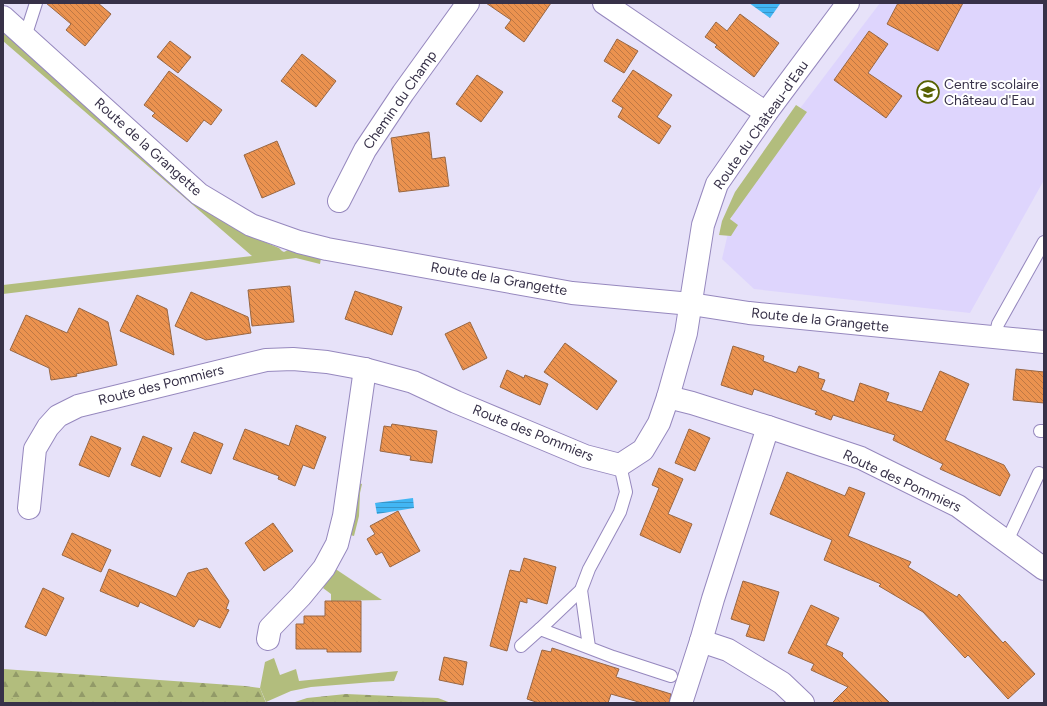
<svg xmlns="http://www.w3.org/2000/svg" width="1047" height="706" font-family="Figtree,sans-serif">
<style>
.built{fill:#ded5fd}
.green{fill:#b2bd7d}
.forest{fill:url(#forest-firs)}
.park{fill:url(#park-crowns)}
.water{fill:url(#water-rules)}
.building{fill:url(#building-back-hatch);stroke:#986744}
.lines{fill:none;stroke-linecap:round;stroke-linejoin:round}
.service-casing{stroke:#9688be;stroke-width:14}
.minor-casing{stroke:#9688be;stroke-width:24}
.service{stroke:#fff;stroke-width:12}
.minor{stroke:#fff;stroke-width:22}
.labels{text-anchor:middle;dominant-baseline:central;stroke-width:4;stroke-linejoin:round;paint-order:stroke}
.poi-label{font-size:14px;fill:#373148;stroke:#fff;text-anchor:start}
.street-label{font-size:14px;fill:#373148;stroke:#fff}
</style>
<defs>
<pattern id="forest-firs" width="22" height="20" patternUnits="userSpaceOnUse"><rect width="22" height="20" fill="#b2bd7d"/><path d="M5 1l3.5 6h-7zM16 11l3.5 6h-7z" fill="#929a68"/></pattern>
<pattern id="park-crowns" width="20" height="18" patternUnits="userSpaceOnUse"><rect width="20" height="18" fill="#b2bd7d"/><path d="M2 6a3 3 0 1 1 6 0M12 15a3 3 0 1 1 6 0" fill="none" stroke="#929a68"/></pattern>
<pattern id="water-rules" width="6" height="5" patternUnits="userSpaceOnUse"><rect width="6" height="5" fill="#42b6f4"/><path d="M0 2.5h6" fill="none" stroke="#3895c8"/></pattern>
<pattern id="building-back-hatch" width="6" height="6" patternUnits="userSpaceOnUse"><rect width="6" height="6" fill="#eb924f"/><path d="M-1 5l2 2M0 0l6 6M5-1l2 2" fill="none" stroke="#bf7844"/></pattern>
</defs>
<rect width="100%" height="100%" fill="#e7e2f9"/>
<path class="built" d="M880,3H1044V180L970,313L754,289L722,259L738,190Z"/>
<g class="green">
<path d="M3,30L246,234L279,248L282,251L284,252L288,250L321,258L320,264L296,258L3,294V285L252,256L3,41Z"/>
<path d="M796,105L807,112L730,219L738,225L731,236L719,235L722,221L735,192Z"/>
<path d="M358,483L362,484L360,493L359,516L354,536L350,535Z"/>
<path d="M334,568L382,600L331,601V594L323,588Z"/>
<path d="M274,658L280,675L296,669L299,681L398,671L394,681L373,682L311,687L291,691L266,702L260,688L265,662Z"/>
</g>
<g class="forest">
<path d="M3,669L245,686L260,688L266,703H3Z"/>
<path d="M346,694L438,698L451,703H292L307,698Z"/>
</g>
<path class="park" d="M3,697L60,703H3Z"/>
<g class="water">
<path d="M749,3H779L780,4L770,18Z"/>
<path d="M413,498L414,508L377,514L375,503Z"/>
</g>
<g class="building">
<path d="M46,3H98L111,14L85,46L66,30L71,24Z"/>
<path d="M486,3H551L524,42L505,28L511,20Z"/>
<path d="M898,3H963L938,51L887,24Z"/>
<path d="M740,14L779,43L754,77L715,47L717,45L705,37L716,22L727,31Z"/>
<path d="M869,31L888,44L868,73L902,96L886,118L834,80Z"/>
<path d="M617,39L638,51L624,73L604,61Z"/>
<path d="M170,41L191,57L178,73L157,57Z"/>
<path d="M302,54L336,81L316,107L281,81Z"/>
<path d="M633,70L672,95L657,117L671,126L659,144L618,117L623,108L612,101Z"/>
<path d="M169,71L222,110L211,125L204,120L187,142L152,116L155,113L144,105Z"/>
<path d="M477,75L503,92L481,122L456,104Z"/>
<path d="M429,132L432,159L445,157L449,186L399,192L391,138Z"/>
<path d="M277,141L295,184L262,198L244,155Z"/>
<path d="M290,286L294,322L252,326L248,290Z"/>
<path d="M355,291L402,307L392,335L345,319Z"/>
<path d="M191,292L248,317L251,333L206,340L175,326Z"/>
<path d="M137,295L167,309L174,355L120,331Z"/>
<path d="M79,308L108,322L117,365L76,374L77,376L51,380L49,368L10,350L26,315L67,333Z"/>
<path d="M470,322L487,358L463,370L445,334Z"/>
<path d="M565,343L617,381L597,410L544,372Z"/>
<path d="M733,346L764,356L763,361L796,373L799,366L819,373L818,378L825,380L821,390L854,402L860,383L889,393L886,401L922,412L940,371L969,384L945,440L1004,465L1010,475L1000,496L940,469L943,464L893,440L895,435L833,415L831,420L815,414L817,411L754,389L752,395L721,385Z"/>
<path d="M1016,369L1044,372V403L1013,400Z"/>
<path d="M507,370L524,378L525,375L548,384L540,405L517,395L500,387Z"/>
<path d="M392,424L437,431L432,463L410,460L411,456L380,451L384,426L391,427Z"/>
<path d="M296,425L326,437L314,469L303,465L295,486L278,479L279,476L233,459L245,429L289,446Z"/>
<path d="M689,429L710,438L695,471L675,463Z"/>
<path d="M194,432L223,444L211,474L181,462Z"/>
<path d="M91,436L121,448L109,477L79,465Z"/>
<path d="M143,436L172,448L160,477L131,465Z"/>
<path d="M659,468L683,479L668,514L692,524L680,553L640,535L659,488L652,485Z"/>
<path d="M787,472L845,496L849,487L865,493L848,536L911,562L908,567L957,597L959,594L1003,643L1005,641L1035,674L1008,699L968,655L965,658L923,612L879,586L881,584L824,560L832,540L770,514Z"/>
<path d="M398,511L420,551L390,567L382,552L376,555L367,539L375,534L370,526Z"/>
<path d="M273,523L293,551L264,571L245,543Z"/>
<path d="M72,533L111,550L101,572L62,555Z"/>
<path d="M524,558L556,567L547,604L527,598V603L520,601L507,651L490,646L510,570L520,572Z"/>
<path d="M207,568L229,601L226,609L229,610L220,628L199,619L194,627L140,602L138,607L100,591L109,569L176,597L188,573Z"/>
<path d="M743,581L779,592L764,641L746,636L750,625L731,619Z"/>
<path d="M43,588L64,598L46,636L25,627Z"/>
<path d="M325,601H361V652H327V649H296V624H304V616H325Z"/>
<path d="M811,605L839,618L826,645L843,653L842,656L890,703H832L848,687L811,670L814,664L788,653Z"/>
<path d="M552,648L619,669L616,677L671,694L669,703H642L611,694L608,703H539L527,699L542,650L551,652Z"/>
<path d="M444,657L467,662L463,685L439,680Z"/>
</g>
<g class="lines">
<g class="service-casing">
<g id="service">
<path d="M25,37L36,3"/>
<path d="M995,337L998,324L1044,242"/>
<path d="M1040,431H1044"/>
<path d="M1007,541L1039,473"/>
<path d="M581,590L589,647"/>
<path d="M540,629L581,590L589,569L620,512L626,492L620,465"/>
<path d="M521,646L540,629L613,657L671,676"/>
</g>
</g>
<g class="minor-casing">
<g id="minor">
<path d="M604,3L766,113"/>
<path d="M3,17L199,194L251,225L299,242L327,249L572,293L691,304L749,313L1044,342"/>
<path d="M339,201L365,150L403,93L468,3"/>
<path d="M668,397L692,403L768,427L713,599L701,641L681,703"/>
<path d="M768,427L861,458L958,506L1044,569"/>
<path d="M29,508L35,449L48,427L58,416L78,406L266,360L293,359L327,362L365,369L413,382L456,402L585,456L620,465L643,450L659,423L668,397L686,333L703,225L717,184L766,113L848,3"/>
<path d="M268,639L270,628L301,596L324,568L337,544L344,516L365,369"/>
<path d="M701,641L728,650L782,683L803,703"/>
</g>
</g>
<use href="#service" class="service"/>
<use href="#minor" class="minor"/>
</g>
<defs>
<g id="school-ring" transform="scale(1.15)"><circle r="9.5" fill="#fff" stroke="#576100" stroke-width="1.5"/><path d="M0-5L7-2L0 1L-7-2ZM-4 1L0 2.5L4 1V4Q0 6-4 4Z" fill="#576100"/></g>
</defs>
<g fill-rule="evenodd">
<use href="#school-ring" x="928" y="92"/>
</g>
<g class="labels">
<g class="poi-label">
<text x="944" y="84">Centre scolaire<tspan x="944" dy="16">Château d'Eau</tspan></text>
</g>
<g class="street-label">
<text transform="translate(400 100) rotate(-55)">Chemin du Champ</text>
<text transform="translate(761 125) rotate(-55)">Route du Château-d'Eau</text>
<text transform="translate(148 147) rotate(42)">Route de la Grangette</text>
<text transform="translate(499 279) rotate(10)">Route de la Grangette</text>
<text transform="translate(820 320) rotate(6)">Route de la Grangette</text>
<text transform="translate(161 385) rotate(-14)">Route des Pommiers</text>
<text transform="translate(533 433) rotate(22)">Route des Pommiers</text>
<text transform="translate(902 481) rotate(25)">Route des Pommiers</text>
</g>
</g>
<rect width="1047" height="706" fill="none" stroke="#373148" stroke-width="8"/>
</svg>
